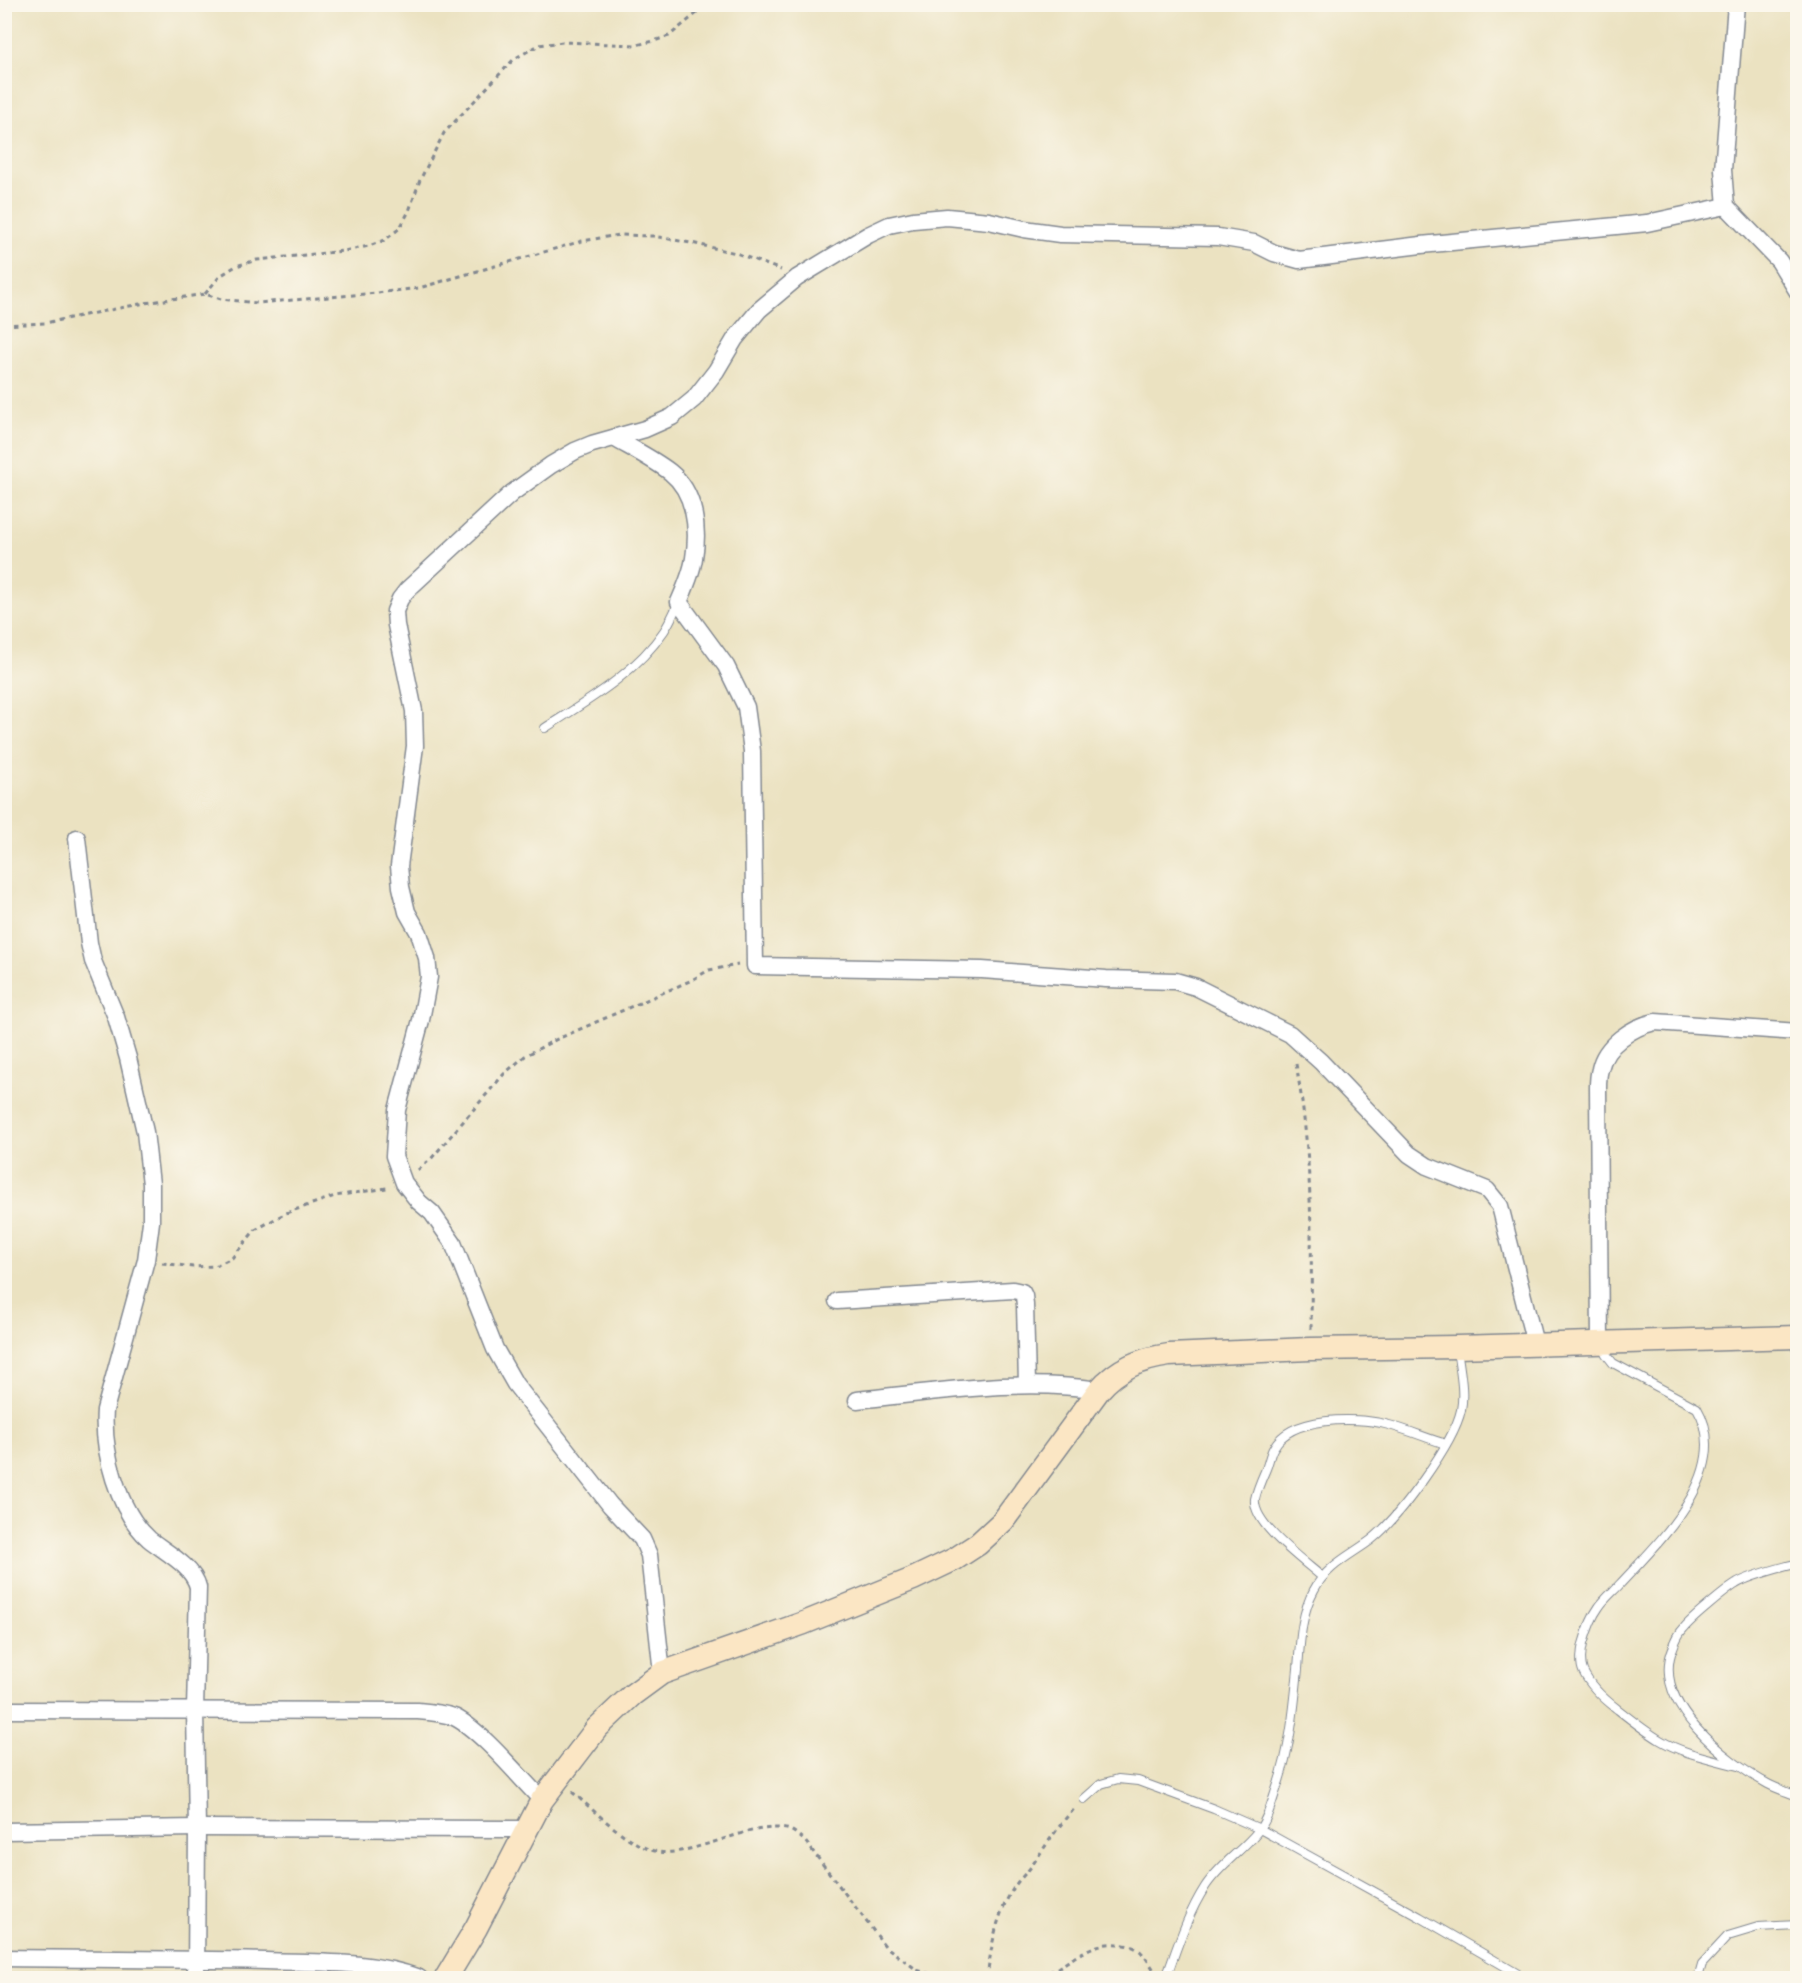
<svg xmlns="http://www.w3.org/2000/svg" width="1802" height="1983" font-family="'Shantell Sans',sans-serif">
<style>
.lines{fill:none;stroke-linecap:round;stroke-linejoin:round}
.lane-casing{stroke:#838890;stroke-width:10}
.street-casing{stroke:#838890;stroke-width:19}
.secondary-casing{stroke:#838890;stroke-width:25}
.path{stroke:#838890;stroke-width:3;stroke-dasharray:4.5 4.5;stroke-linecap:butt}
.lane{stroke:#fff;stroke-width:8}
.street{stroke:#fff;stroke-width:16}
.secondary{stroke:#fbe6c4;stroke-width:22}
</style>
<rect width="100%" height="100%" fill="#fbf7ec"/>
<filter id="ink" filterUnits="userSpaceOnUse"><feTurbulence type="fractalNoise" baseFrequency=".0167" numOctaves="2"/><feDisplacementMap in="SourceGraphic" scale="12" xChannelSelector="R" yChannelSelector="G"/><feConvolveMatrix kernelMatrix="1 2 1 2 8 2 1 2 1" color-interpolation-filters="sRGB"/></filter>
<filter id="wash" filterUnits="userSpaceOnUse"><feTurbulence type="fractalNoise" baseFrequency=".008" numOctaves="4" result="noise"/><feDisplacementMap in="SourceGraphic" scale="24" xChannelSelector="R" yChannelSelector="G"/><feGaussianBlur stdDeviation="1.35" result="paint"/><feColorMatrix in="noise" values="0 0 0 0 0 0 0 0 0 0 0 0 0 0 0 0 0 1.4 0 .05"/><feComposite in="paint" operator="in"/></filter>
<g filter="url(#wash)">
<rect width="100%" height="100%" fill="#ebe2c1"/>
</g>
<g filter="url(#ink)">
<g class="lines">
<g class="lane-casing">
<g id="lane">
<path d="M545,728C587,701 635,674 664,631C670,622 674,612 679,602"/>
<path d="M1601,1343L1606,1354L1613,1363L1697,1408C1734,1471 1660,1541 1621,1583C1614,1591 1605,1598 1599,1607C1591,1618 1587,1630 1583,1644C1581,1652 1580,1664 1583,1671C1590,1686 1603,1698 1616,1708C1630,1719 1645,1731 1660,1740C1683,1754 1713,1759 1738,1766"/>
<path d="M1798,1563C1781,1568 1750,1575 1736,1584C1726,1590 1691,1619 1684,1628C1679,1633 1675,1642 1673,1648C1650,1703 1727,1762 1768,1784C1777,1789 1788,1792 1798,1796"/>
<path d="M1322,1577C1304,1561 1252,1524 1255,1499C1257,1489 1262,1478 1266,1469C1269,1462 1270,1453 1274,1447C1291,1416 1356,1417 1385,1424C1406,1429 1426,1438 1446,1444"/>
<path d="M1084,1799L1101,1784L1118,1779L1138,1781L1214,1809L1260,1829L1420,1917L1525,1978"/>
<path d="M1166,1978C1177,1948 1187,1915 1205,1887C1219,1865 1242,1851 1258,1831C1267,1821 1272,1802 1276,1790C1290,1751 1294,1710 1298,1669C1300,1643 1301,1613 1314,1590C1326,1566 1351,1555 1371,1540C1398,1519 1454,1443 1461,1410C1465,1390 1459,1367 1457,1347"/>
<path d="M1698,1978L1702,1964L1728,1936L1758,1927L1798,1925"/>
</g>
</g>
<g class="street-casing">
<g id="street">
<path d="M1736,4L1723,170L1726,206L1779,261L1798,292"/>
<path d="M614,438C633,449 653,459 670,472C695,492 699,528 694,558C692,573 685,588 679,602L726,666L746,707L752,751L755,966L982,970L1106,979L1175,981L1196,987L1290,1034L1321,1062L1409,1154L1427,1166L1487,1190L1500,1206L1535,1344"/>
<path d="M77,838L89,943L93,961L116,1017L128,1058L145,1132L151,1184V1222L146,1260L105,1410C102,1451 118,1511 149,1539C165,1552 193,1566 198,1587L195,1710L197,1828L196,1978"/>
<path d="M837,1301L1013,1290L1022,1292L1024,1296L1025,1305L1027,1384"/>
<path d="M1600,1342L1598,1088C1598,1082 1598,1076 1600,1069C1605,1045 1632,1027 1655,1022L1798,1032"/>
<path d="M857,1400C938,1392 1019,1378 1099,1390"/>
<path d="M662,1673L649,1555L642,1539L610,1505L515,1384L495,1349L453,1243L432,1213L419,1202L404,1183L394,1156L397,1110L421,1020L429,977L427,958L419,933L407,912L401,887L399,866L415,746L414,711L396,625L395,611L400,599L407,590L512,493L551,465L575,451L592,444L645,429L672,417L694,399L716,371L735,339L759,310L797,278L868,235L889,225L913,220L947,217L989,221L1024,229L1060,234L1218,237L1254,243L1274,253L1299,260L1421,245L1647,223L1726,206"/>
<path d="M4,1710L417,1711C429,1712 442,1713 454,1717C480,1729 520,1778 542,1800"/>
<path d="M4,1831L197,1828L526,1829"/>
<path d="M4,1958C92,1959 179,1959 266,1961C317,1963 370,1960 419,1978"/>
</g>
</g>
<g class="secondary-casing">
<path id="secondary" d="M446,1978L476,1928L542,1800L597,1728L632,1695L662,1673L804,1623L913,1579L955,1559L978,1544L1003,1521L1099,1390C1118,1368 1141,1359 1169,1355L1310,1349L1457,1347L1798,1337"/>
</g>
<g class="path">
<path d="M205,294L220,276L236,266L257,260L344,251L369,246L385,240L400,228L409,211L420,180L444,133L514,59L539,45L563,42L636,45L654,41L669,36L708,4"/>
<path d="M4,325L45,323L145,303L205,294L221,299L257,303L377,293L419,288L582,241L619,235L653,236L696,244L736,253L781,270"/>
<path d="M1296,1064C1312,1153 1312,1239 1311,1329"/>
<path d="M418,1170L431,1159L504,1074L525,1056L553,1041L692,980L709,970L738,965"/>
<path d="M162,1263L193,1267L215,1266L232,1258L255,1230L286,1213L335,1196L387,1188"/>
<path d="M572,1792C595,1811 630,1847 659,1852C685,1856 732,1833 762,1829C771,1828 782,1827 790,1830C795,1832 800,1837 805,1841L885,1946L917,1970L944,1978"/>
<path d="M987,1978C991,1948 996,1916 1013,1889C1018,1880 1027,1873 1033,1864C1047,1844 1058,1826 1075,1808"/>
<path d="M1032,1978C1063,1973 1084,1940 1118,1944C1125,1945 1134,1946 1140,1951C1145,1956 1150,1964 1154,1970"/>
</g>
<use href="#lane" class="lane"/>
<use href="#street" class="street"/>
<use href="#secondary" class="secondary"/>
</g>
</g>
<rect width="1802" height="1983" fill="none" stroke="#fbf7ec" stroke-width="24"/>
</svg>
